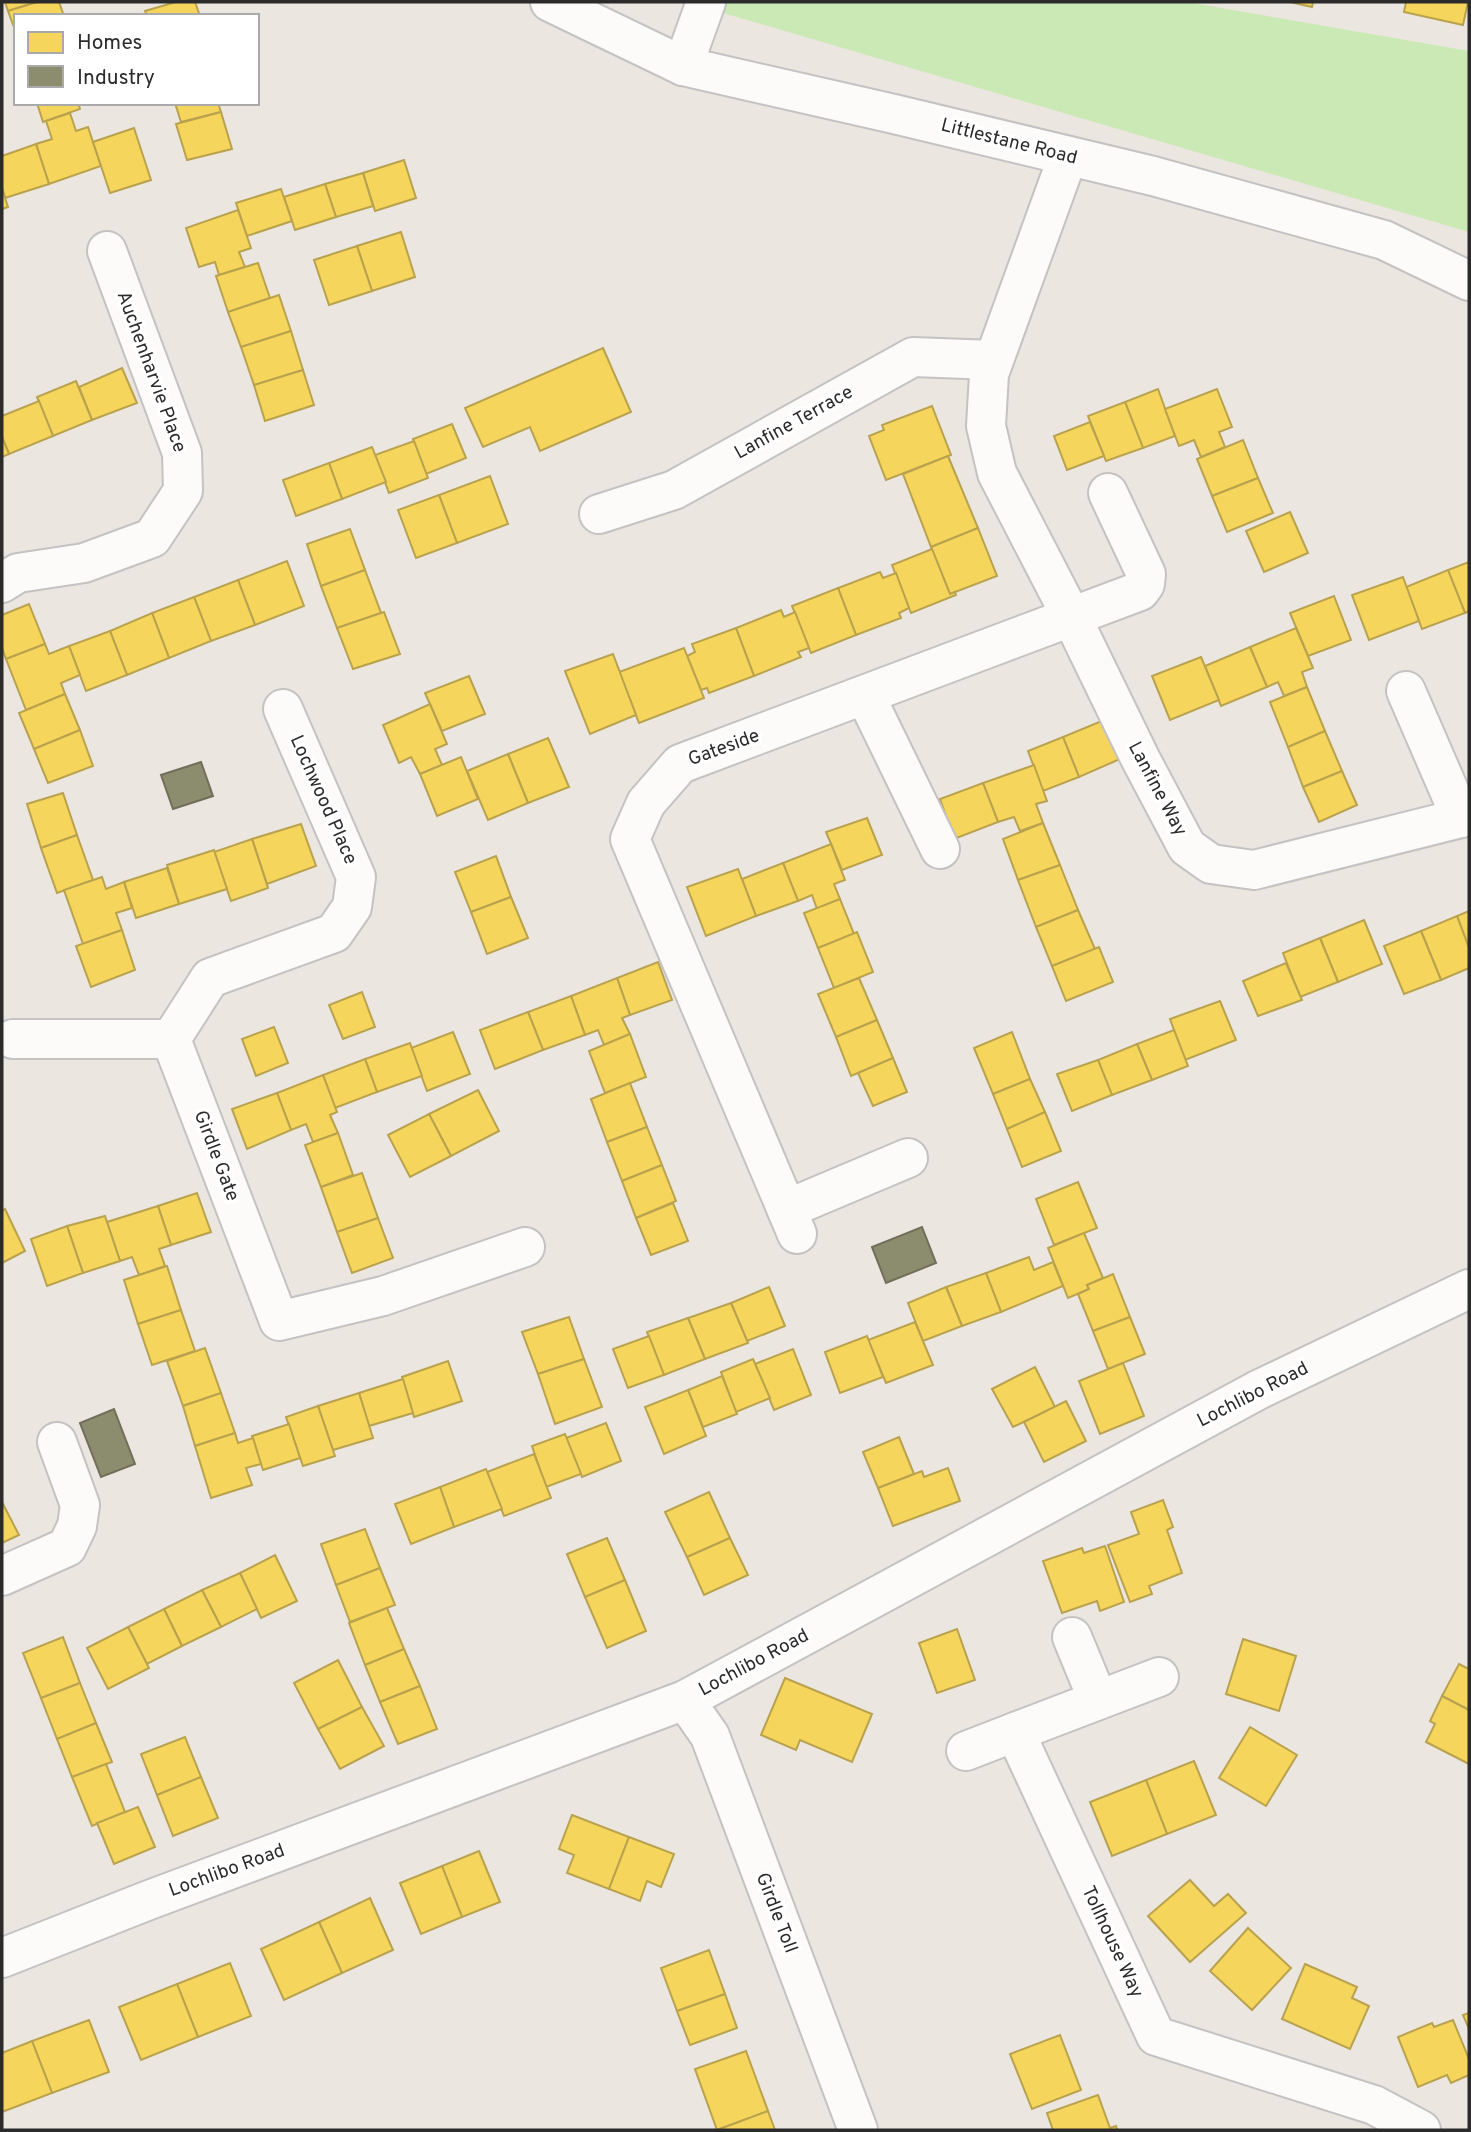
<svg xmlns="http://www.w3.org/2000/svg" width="1471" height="2132" font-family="Overpass,sans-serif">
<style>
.green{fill:#cbe9b5}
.homes{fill:#f6d55c;stroke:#b9a24d;stroke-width:2}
.industry{fill:#8c8c6e;stroke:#6f6f5a;stroke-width:2}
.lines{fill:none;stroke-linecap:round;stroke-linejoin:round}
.minor-casing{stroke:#c4c2c2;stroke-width:42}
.minor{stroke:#fcfbfa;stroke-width:38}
.labels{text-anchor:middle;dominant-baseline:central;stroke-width:7;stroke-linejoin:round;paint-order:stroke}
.street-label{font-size:19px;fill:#2b2b2b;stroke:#fff}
</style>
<rect width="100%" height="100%" fill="#ebe6e0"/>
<path class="green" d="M686,2H1187L1469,51V232Z"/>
<g class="homes">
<path d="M5,2H37L8,11Z"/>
<path d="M37,2H59L64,16H16V33L8,11Z"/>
<path d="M176,2H195L200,16H147L145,11Z"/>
<path d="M1290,2H1313L1312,7Z"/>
<path d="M1406,2H1468L1463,25L1404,12Z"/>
<path d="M37,103H78L80,109L43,122Z"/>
<path d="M175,103H218L221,112L181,122Z"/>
<path d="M221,112L232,149L187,160L176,124Z"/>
<path d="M70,113L76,131L88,127L101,166L49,184L36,144L52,139L46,121Z"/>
<path d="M134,128L151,180L110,193L93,142Z"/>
<path d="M36,144L49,184L5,198L2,188V156Z"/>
<path d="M404,160L416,198L375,211L363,173Z"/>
<path d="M363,173L373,206L336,217L325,184Z"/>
<path d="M325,184L336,217L295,230L284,197Z"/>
<path d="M2,188L8,207L2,209Z"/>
<path d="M281,189L292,221L247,236L236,203Z"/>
<path d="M238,210L251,248L239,252L245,267L219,275L215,262L199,267L186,228Z"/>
<path d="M401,232L415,277L372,291L357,246Z"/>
<path d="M357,246L372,291L329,305L314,260Z"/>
<path d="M258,263L270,298L228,312L216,276Z"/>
<path d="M279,295L291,331L241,347L228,312Z"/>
<path d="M291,331L303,370L254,385L241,347Z"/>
<path d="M603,348L631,412L540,451L530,427L483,447L465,408Z"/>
<path d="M122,368L137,403L92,420L79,387Z"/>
<path d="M303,370L314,405L265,421L254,385Z"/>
<path d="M76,381L92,420L53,436L37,397Z"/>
<path d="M1158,389L1175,436L1143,448L1125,402Z"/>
<path d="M1217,389L1232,427L1219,432L1225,447L1201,457L1194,440L1179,446L1165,409Z"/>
<path d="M39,401L53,436L9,454L2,437V416Z"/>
<path d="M1125,402L1143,448L1106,461L1088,416Z"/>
<path d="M932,406L951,455L886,480L869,436L884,430L882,425Z"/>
<path d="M1090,422L1104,456L1067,470L1054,436Z"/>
<path d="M452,424L466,458L426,474L413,439Z"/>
<path d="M2,437L9,454L2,457Z"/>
<path d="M1243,440L1258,478L1212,496L1197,459Z"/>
<path d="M414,441L428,478L389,493L375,455Z"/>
<path d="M372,447L386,482L342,499L329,463Z"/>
<path d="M948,456L978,528L931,547L903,474Z"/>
<path d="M329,463L342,499L296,516L283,480Z"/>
<path d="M490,476L508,524L457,543L439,495Z"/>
<path d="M1258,478L1273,513L1227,532L1212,496Z"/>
<path d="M439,495L457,543L416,558L398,510Z"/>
<path d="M1290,512L1308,553L1264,572L1246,531Z"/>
<path d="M978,528L997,576L950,594L931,547Z"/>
<path d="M350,529L365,570L321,586L307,544Z"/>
<path d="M932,549L950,594L955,592L956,595L911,613L892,565Z"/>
<path d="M287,561L304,606L255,625L238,580Z"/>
<path d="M1469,562V611L1465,613L1448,570Z"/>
<path d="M365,570L381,613L337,628L321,586Z"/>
<path d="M1448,570L1465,613L1422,629L1406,587Z"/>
<path d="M880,572L883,578L896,573L909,608L899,613L901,618L856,635L838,588Z"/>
<path d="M1403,577L1419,621L1369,640L1352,595Z"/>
<path d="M238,580L255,625L211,641L194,597Z"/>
<path d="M838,588L856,635L811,653L792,606Z"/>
<path d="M1334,596L1351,640L1308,656L1290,613Z"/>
<path d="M194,597L211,641L169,658L152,613Z"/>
<path d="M29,604L45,644L6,659L2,648V615Z"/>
<path d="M781,610L784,617L795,612L809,648L798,652L801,657L754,676L736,628Z"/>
<path d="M384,612L400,654L353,669L337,628Z"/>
<path d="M152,613L169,658L127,675L110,631Z"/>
<path d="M736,628L754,676L709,693L707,688L701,690L687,656L695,652L692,644Z"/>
<path d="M1296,628L1313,668L1302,672L1307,687L1284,696L1278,682L1267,687L1250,647Z"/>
<path d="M110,631L127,675L86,691L69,646Z"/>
<path d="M45,644L49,654L69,646L80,675L61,683L65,694L26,710L6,659Z"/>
<path d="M1250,647L1267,687L1221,706L1205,666Z"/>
<path d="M684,648L704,698L639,723L619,672Z"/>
<path d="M613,654L636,715L590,734L565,671Z"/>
<path d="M1201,657L1219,700L1170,720L1152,676Z"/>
<path d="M469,676L485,714L442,731L425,693Z"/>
<path d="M1307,687L1325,731L1288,747L1270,702Z"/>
<path d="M65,694L80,730L34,749L19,713Z"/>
<path d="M430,704L447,744L435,749L442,765L420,774L411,757L399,763L383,725Z"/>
<path d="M1104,720L1120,759L1079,777L1063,737Z"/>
<path d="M80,730L93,766L48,783L34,749Z"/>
<path d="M1325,731L1342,771L1303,787L1288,747Z"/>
<path d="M1063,737L1079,777L1043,791L1028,751Z"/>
<path d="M548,738L569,787L528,803L508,754Z"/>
<path d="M508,754L528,803L488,820L467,771Z"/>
<path d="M461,757L478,799L437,816L420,774Z"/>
<path d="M1034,765L1047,801L1036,804L1043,823L1020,831L1014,817L998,822L983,783Z"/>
<path d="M1342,771L1357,805L1319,822L1303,787Z"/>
<path d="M983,783L998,822L954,839L940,799Z"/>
<path d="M63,793L77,835L41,848L27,804Z"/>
<path d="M867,818L882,855L842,870L826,832Z"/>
<path d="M1043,823L1060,865L1018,880L1003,839Z"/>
<path d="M301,824L316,866L267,884L252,839Z"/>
<path d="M77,835L93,880L57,893L41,848Z"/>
<path d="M252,839L268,888L231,901L214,852Z"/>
<path d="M831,844L845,880L834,884L840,899L817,909L812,895L798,901L783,863Z"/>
<path d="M214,850L227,889L179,904L167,865Z"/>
<path d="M496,856L511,897L471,912L455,872Z"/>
<path d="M783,863L798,901L756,916L742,879Z"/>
<path d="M1060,865L1078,910L1036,927L1018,880Z"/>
<path d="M167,868L179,904L136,918L124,882Z"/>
<path d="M738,869L756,916L706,936L687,887Z"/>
<path d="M102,877L106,889L124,882L132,908L116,913L122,930L83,944L64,890Z"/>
<path d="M511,897L528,938L487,954L471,912Z"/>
<path d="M840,899L854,934L818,948L804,913Z"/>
<path d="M1078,910L1095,949L1052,966L1036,927Z"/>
<path d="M1469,911V948L1457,916Z"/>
<path d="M1457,916L1469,948V968L1441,980L1421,931Z"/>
<path d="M1364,920L1382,964L1338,982L1320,938Z"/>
<path d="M122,930L135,970L91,987L76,946Z"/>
<path d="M1421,931L1441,980L1404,994L1384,946Z"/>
<path d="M857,932L873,972L834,988L818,948Z"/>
<path d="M1320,938L1338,982L1300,997L1283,953Z"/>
<path d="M1099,947L1113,982L1066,1001L1052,966Z"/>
<path d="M658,962L672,1000L630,1015L617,978Z"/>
<path d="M1286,963L1302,1000L1258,1016L1243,981Z"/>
<path d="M617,978L630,1015L622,1018L630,1034L604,1045L598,1030L585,1035L571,996Z"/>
<path d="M859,978L877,1020L836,1037L818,994Z"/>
<path d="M362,992L375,1027L343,1039L329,1005Z"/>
<path d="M571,996L585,1035L543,1050L528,1012Z"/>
<path d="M1220,1001L1236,1040L1185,1060L1170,1019Z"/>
<path d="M528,1012L543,1050L495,1069L480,1030Z"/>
<path d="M877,1020L893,1058L851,1076L836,1037Z"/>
<path d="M274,1027L288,1063L256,1076L242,1039Z"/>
<path d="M1174,1030L1188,1066L1152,1080L1137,1044Z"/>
<path d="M453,1032L470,1074L427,1091L411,1048Z"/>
<path d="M1012,1032L1030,1079L993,1094L974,1048Z"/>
<path d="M630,1034L646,1077L605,1093L589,1051Z"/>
<path d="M410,1043L422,1076L377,1092L365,1059Z"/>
<path d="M1137,1044L1152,1080L1112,1095L1098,1060Z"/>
<path d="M893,1058L907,1092L873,1106L858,1073Z"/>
<path d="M365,1059L377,1092L335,1108L323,1075Z"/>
<path d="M1098,1060L1112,1095L1072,1111L1057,1074Z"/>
<path d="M323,1075L337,1112L330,1115L338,1133L313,1142L306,1124L291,1130L277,1093Z"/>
<path d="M1030,1079L1045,1112L1007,1129L993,1094Z"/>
<path d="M630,1083L647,1127L607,1142L591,1099Z"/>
<path d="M478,1090L499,1131L451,1156L429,1114Z"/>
<path d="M277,1093L291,1130L247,1149L232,1109Z"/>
<path d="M1045,1112L1061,1151L1022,1167L1007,1129Z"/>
<path d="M429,1114L451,1156L410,1177L388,1135Z"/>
<path d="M647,1127L662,1165L622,1181L607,1142Z"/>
<path d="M338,1133L353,1175L321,1187L305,1145Z"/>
<path d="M662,1165L676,1201L636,1218L622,1181Z"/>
<path d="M362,1173L378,1218L337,1232L321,1187Z"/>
<path d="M1078,1182L1097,1228L1054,1245L1036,1199Z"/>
<path d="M197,1193L211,1232L171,1245L158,1206Z"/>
<path d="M673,1203L688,1241L651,1255L636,1218Z"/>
<path d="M158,1206L171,1245L159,1249L165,1266L139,1275L132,1257L120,1261L107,1222Z"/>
<path d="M5,1209L25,1251L2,1263V1211Z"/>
<path d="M105,1216L120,1261L83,1273L67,1226Z"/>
<path d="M378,1218L393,1258L352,1273L337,1232Z"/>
<path d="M67,1226L83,1273L47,1286L31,1239Z"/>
<path d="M1084,1233L1103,1278L1087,1285L1089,1289L1068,1298L1048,1248Z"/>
<path d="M1029,1257L1034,1270L1053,1262L1063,1286L1001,1312L986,1273Z"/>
<path d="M167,1266L181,1310L138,1324L124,1280Z"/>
<path d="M986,1273L1001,1312L962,1326L946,1287Z"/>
<path d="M1113,1274L1130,1317L1093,1331L1078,1294L1089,1289L1087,1285Z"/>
<path d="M769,1287L785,1326L747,1341L731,1303Z"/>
<path d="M946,1287L962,1326L923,1341L908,1303Z"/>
<path d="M731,1303L748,1343L705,1359L688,1318Z"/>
<path d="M181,1310L195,1351L152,1365L138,1324Z"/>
<path d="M569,1317L584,1359L538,1374L522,1332Z"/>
<path d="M1130,1317L1145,1354L1108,1369L1093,1331Z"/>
<path d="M688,1318L705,1359L664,1375L647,1332Z"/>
<path d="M915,1322L933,1365L886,1383L868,1340Z"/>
<path d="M649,1336L664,1375L628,1388L613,1349Z"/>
<path d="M867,1336L883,1377L840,1393L825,1352Z"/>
<path d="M205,1348L221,1393L183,1406L167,1361Z"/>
<path d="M793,1349L811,1395L774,1410L755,1364Z"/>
<path d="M584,1359L602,1407L555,1424L538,1374Z"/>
<path d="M753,1359L770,1398L736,1412L721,1372Z"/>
<path d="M448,1361L462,1401L414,1417L402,1377Z"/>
<path d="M1123,1363L1144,1416L1100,1434L1079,1381Z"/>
<path d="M1035,1367L1055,1407L1013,1427L992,1389Z"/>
<path d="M722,1376L737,1414L703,1427L688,1390Z"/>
<path d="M403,1379L413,1413L369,1426L359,1393Z"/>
<path d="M688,1390L706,1436L664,1454L645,1407Z"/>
<path d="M221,1393L235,1433L195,1446L183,1406Z"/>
<path d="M359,1393L373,1438L333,1450L318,1406Z"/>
<path d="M1066,1401L1086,1441L1044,1462L1024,1422Z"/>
<path d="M318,1406L335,1456L303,1466L286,1417Z"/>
<path d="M606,1423L621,1461L582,1477L566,1438Z"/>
<path d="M289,1424L300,1458L263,1470L252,1436Z"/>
<path d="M235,1433L238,1443L253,1438L261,1464L246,1468L252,1485L211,1498L195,1446Z"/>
<path d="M565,1434L581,1474L546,1487L532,1446Z"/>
<path d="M899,1437L914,1474L878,1488L863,1452Z"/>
<path d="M534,1454L551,1498L504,1516L487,1472Z"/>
<path d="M948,1468L960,1501L893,1526L878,1488L922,1471L924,1477Z"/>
<path d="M486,1469L502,1509L454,1527L440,1487Z"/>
<path d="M440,1487L454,1527L411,1544L395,1504Z"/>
<path d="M709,1492L730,1538L687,1557L665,1512Z"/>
<path d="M1163,1500L1173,1527L1167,1530L1182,1573L1149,1586L1152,1594L1130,1602L1108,1545L1139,1534L1131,1512Z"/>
<path d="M2,1502L19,1535L2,1543Z"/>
<path d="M365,1529L380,1568L336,1585L321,1544Z"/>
<path d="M607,1538L625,1580L585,1597L567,1554Z"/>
<path d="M730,1538L748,1575L704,1595L687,1557Z"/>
<path d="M1105,1546L1124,1602L1100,1611L1097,1601L1062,1613L1043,1561L1082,1548L1084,1553Z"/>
<path d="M275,1555L297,1601L261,1618L240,1573Z"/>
<path d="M380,1568L395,1605L350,1622L336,1585Z"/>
<path d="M240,1573L257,1609L221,1627L202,1590Z"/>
<path d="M625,1580L646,1631L607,1648L585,1597Z"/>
<path d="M202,1590L221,1627L182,1646L164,1609Z"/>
<path d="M387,1608L404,1649L365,1665L349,1623Z"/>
<path d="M164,1609L182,1646L147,1664L128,1627Z"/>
<path d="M128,1627L149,1668L108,1689L87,1648Z"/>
<path d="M957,1629L975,1680L937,1693L919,1643Z"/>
<path d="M63,1637L80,1683L41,1698L23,1653Z"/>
<path d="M1243,1639L1296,1656L1279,1711L1226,1694Z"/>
<path d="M404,1649L420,1686L380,1702L365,1665Z"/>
<path d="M338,1660L362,1707L318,1729L294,1683Z"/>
<path d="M1459,1664L1469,1669V1710L1442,1696Z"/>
<path d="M785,1678L872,1714L852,1762L800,1740L796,1750L761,1735Z"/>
<path d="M80,1683L96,1723L57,1739L41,1698Z"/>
<path d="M420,1686L437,1729L398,1744L380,1702Z"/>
<path d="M1442,1696L1469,1710V1764L1426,1742L1435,1724L1430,1721Z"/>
<path d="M362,1707L384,1746L340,1769L318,1729Z"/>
<path d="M96,1723L112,1762L72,1777L57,1739Z"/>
<path d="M1250,1727L1297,1755L1266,1806L1219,1778Z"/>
<path d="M185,1737L201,1777L157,1795L141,1754Z"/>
<path d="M1194,1761L1216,1815L1167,1834L1146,1780Z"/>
<path d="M106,1764L125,1812L92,1826L72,1777Z"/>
<path d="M201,1777L218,1818L173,1836L157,1795Z"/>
<path d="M1146,1780L1167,1834L1112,1856L1090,1802Z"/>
<path d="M138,1807L155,1847L114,1864L97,1823Z"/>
<path d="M572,1815L629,1837L609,1889L567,1873L574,1855L559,1849Z"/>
<path d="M629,1837L674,1854L661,1887L647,1881L640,1901L609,1889Z"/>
<path d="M479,1851L500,1902L462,1917L442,1866Z"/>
<path d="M442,1866L462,1917L421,1934L400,1883Z"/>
<path d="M1190,1880L1214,1906L1228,1894L1246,1913L1190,1962L1148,1916Z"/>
<path d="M370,1898L393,1950L342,1973L319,1922Z"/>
<path d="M319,1922L342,1973L284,2000L261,1949Z"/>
<path d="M1248,1928L1291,1968L1252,2010L1210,1971Z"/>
<path d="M709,1950L725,1994L677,2011L661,1968Z"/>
<path d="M230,1963L251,2016L198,2037L177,1984Z"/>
<path d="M1305,1964L1357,1987L1352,1998L1369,2006L1350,2049L1282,2019Z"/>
<path d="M177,1984L198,2037L141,2060L119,2007Z"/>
<path d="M725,1994L737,2028L690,2045L677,2011Z"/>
<path d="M1469,2013V2029L1463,2015Z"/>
<path d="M89,2020L109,2072L52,2093L32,2041Z"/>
<path d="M1453,2020L1469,2059V2075L1451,2083L1447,2075L1418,2087L1398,2037L1432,2023L1434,2027Z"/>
<path d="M1060,2035L1081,2090L1032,2109L1010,2054Z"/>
<path d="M32,2041L52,2093L2,2112V2053Z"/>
<path d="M746,2051L768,2111L717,2130L695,2069Z"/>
<path d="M1098,2095L1110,2128L1116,2126L1117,2130H1053L1047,2113Z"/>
<path d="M768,2111L775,2130H717Z"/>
</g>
<g class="industry">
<path d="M201,762L213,796L173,809L161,775Z"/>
<path d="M922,1227L936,1263L886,1283L872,1247Z"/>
<path d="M114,1409L135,1464L101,1477L80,1423Z"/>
</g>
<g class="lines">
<g class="minor-casing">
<g id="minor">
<path d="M550,2L683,66L894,114L1153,176L1384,240L1469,281"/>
<path d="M683,66L706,2"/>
<path d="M1068,156L989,374L986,426L997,473L1072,618L1140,758L1187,847L1211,864L1254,870L1469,816"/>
<path d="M599,514L674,490L913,357L993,360"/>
<path d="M2,583L18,573L84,563L152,538L183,491L182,453L107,251"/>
<path d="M1406,691L1461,818"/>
<path d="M865,695L940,849"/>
<path d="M13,1039H171L279,1321L383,1296L525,1247"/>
<path d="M171,1039L210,978L334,933L352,907L356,877L283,709"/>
<path d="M787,1209L908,1158"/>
<path d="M797,1234L630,839L646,803L680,764L1140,591L1145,584L1146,574L1108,493"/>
<path d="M2,1576L67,1547L77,1526L80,1505L57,1442"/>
<path d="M1072,1637L1098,1700"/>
<path d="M1159,1677L1015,1732L1156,2036L1374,2105L1421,2130"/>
<path d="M685,1700L710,1736L858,2130"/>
<path d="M966,1751L1015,1732"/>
<path d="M2,1958L149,1900L685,1700L1258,1390L1469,1289"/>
</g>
</g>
<use href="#minor" class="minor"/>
</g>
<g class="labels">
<g class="street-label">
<text transform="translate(1009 142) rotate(14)">Littlestane Road</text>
<text transform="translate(151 372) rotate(70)">Auchenharvie Place</text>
<text transform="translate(794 423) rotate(-29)">Lanfine Terrace</text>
<text transform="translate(724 748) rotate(-20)">Gateside</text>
<text transform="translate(1157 789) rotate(62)">Lanfine Way</text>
<text transform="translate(323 800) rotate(66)">Lochwood Place</text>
<text transform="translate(216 1156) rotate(69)">Girdle Gate</text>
<text transform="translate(1253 1395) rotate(-27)">Lochlibo Road</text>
<text transform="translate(754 1663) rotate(-28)">Lochlibo Road</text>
<text transform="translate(227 1871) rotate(-20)">Lochlibo Road</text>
<text transform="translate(776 1913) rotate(69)">Girdle Toll</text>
<text transform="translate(1112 1942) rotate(65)">Tollhouse Way</text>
</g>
</g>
<rect width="1471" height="2132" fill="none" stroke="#2b2b2b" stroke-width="7"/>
<rect x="14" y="14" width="245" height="91" fill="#ffffff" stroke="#aaaaaa" stroke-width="2"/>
<rect x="28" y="32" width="35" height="21" fill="#f6d55c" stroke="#aaaaaa" stroke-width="2"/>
<text x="77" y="49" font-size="21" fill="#2b2b2b">Homes</text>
<rect x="28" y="66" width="35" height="21" fill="#8c8c6e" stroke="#aaaaaa" stroke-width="2"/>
<text x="77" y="84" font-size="21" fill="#2b2b2b">Industry</text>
</svg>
